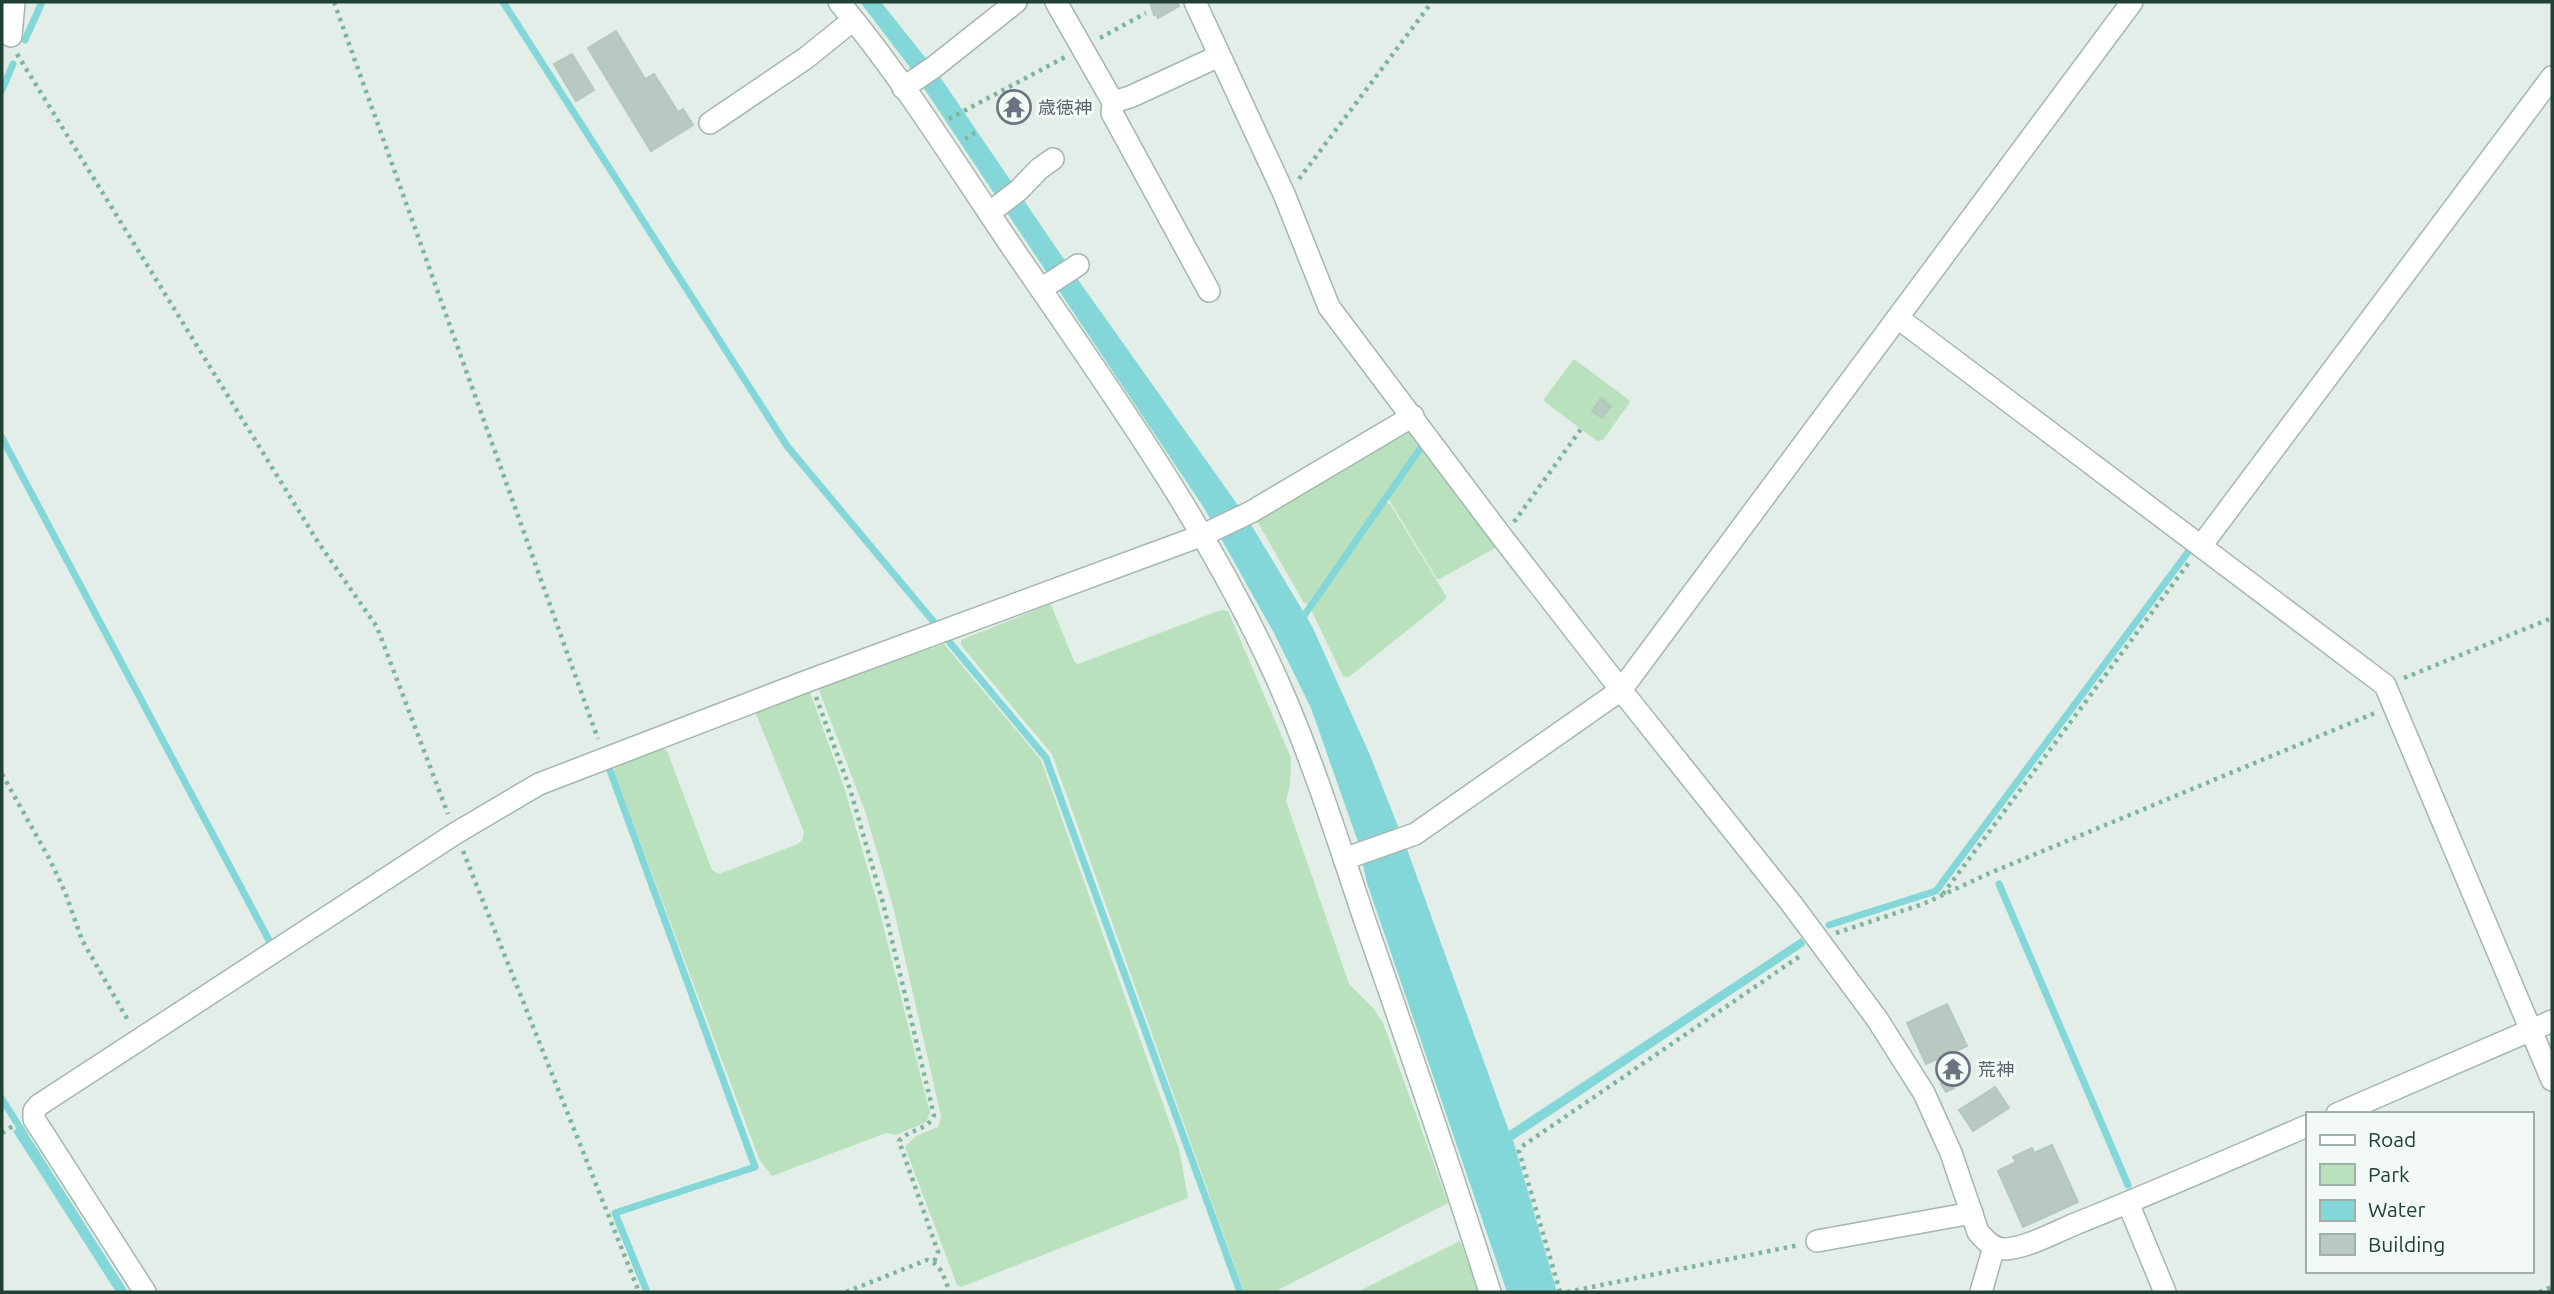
<svg xmlns="http://www.w3.org/2000/svg" width="2554" height="1294" font-family="Ubuntu,'Noto Sans JP',sans-serif">
<style>
.green{fill:#b9e1be}
.water{fill:#84d7d9}
.lines{fill:none;stroke-linecap:round;stroke-linejoin:round}
.stream{stroke:#84d7d9;stroke-width:7}
.building{fill:#b7c9c0;stroke:#b4c8bd;stroke-width:2}
.minor-casing{stroke:#a4b7ae;stroke-width:24}
.path{stroke:#7fb59d;stroke-width:4.5;stroke-dasharray:3.5 5;stroke-linecap:butt}
.minor{stroke:#fff;stroke-width:21}
.labels{text-anchor:middle;dominant-baseline:central;stroke-width:6;stroke-linejoin:round;paint-order:stroke}
.worship-label{font-size:18px;fill:#5b616d;stroke:#f3faf6;text-anchor:start}
</style>
<rect width="100%" height="100%" fill="#e2eee7"/>
<g class="green">
<path d="M1574,359L1629,400L1630,402L1603,440L1597,441L1545,402L1544,399Z"/>
<path d="M1407,425L1420,443L1311,602L1309,604L1304,603L1257,521L1261,515Z"/>
<path d="M1423,447L1495,541V548L1440,579H1437L1388,498Z"/>
<path d="M1386,503L1390,504L1446,596L1445,600L1349,677L1343,676L1312,612V608Z"/>
<path d="M1048,605H1051L1074,661L1078,664L1221,610L1228,611L1291,758L1290,785L1286,801L1349,984L1374,1009L1383,1023L1448,1203L1274,1292H1244L1052,754L961,645V640Z"/>
<path d="M944,644L1041,760L1179,1149L1188,1198L961,1287L957,1285L905,1147L916,1136L938,1127L941,1116L893,906L865,811L819,690L823,686Z"/>
<path d="M806,691L810,692L845,790L878,905L930,1113L926,1122L896,1135L886,1133L772,1176L759,1159L614,772L616,766L664,749L667,751L712,870L719,874L798,844L803,839L804,832L756,714L757,711Z"/>
<path d="M1460,1241L1479,1292H1357Z"/>
</g>
<g class="water">
<path d="M860,2H881L936,71L1074,274L1247,518L1312,626L1370,755L1408,852L1509,1131L1801,938L1805,943L1804,946L1513,1140L1557,1292H1507L1367,883L1357,839L1311,708L1274,633L1204,508L909,66Z"/>
<path d="M22,1125L128,1292H116L13,1131Z"/>
</g>
<g class="lines">
<g class="stream">
<path d="M503,2L787,446L938,627"/>
<path d="M25,40L42,2"/>
<path d="M2,90L13,64"/>
<path d="M2,438L271,944"/>
<path d="M1301,620L1424,443"/>
<path d="M946,638L1046,758L1240,1292"/>
<path d="M608,765L755,1167L615,1213L647,1292"/>
<path d="M1999,884L2128,1185"/>
<path d="M1829,925L1936,891L2194,544"/>
<path d="M2,1099L24,1134"/>
</g>
</g>
<g class="building">
<path d="M1150,2H1177L1179,6L1158,18L1156,14L1154,15Z"/>
<path d="M616,31L645,79L654,74L678,112L683,109L693,125L651,151L588,48Z"/>
<path d="M572,54L594,90L576,101L554,64Z"/>
<path d="M1016,97L1023,112L1013,117L1005,103Z"/>
<path d="M1601,398L1611,406L1602,418L1592,411Z"/>
<path d="M1947,1004L1967,1046L1926,1064L1907,1023Z"/>
<path d="M1949,1079L1954,1088L1946,1092L1941,1084Z"/>
<path d="M1995,1087L2009,1108L1973,1131L1959,1110Z"/>
<path d="M2052,1145L2078,1202L2023,1227L1998,1171L2016,1162L2013,1157L2032,1148L2034,1153Z"/>
</g>
<g class="lines">
<g class="minor-casing">
<g id="minor">
<path d="M839,2C906,82 961,173 1020,259C1113,394 1208,527 1276,677C1312,757 1338,841 1366,924C1409,1047 1451,1169 1490,1292"/>
<path d="M1056,2L1113,102L1130,97L1219,56"/>
<path d="M1195,2L1284,194L1329,307L1502,537L1621,690L1791,903L1877,1019L1924,1093L1951,1153L1978,1232C1985,1240 1993,1249 2004,1249C2024,1249 2056,1232 2075,1224C2153,1193 2230,1159 2307,1126"/>
<path d="M11,36L14,2"/>
<path d="M903,88L934,67L1016,2"/>
<path d="M1113,102L1112,113L1209,291"/>
<path d="M710,123L806,58L853,20"/>
<path d="M989,213L1019,190L1039,169L1053,159"/>
<path d="M1041,289L1078,265"/>
<path d="M1898,318L2385,685L2552,1080"/>
<path d="M2201,546L2552,77"/>
<path d="M1344,859L1415,834L1621,690L2132,2"/>
<path d="M2337,1114L2552,1021"/>
<path d="M2128,1203L2165,1292"/>
<path d="M1817,1241L1972,1213"/>
<path d="M145,1292L34,1119V1111L39,1105L456,833L539,784L810,680L1203,535L1251,512L1413,416"/>
<path d="M1981,1292L1994,1247"/>
</g>
</g>
<g class="path">
<path d="M334,2L598,739"/>
<path d="M1100,38L1146,13"/>
<path d="M17,54L318,542L377,627L448,814"/>
<path d="M949,119L1065,57"/>
<path d="M965,139L979,130"/>
<path d="M1299,179L1432,2"/>
<path d="M1514,522L1581,429"/>
<path d="M2404,678L2552,618"/>
<path d="M816,697L850,789L883,903L934,1115C928,1131 908,1129 899,1141L938,1252L934,1262"/>
<path d="M2,774L50,860L65,892L82,940L129,1022"/>
<path d="M463,851L639,1292"/>
<path d="M1943,894L2190,561"/>
<path d="M1836,933L1923,904L1990,873L2375,713"/>
<path d="M2,1133L16,1124"/>
<path d="M846,1292L927,1260C942,1264 944,1279 950,1292"/>
<path d="M1560,1292L1519,1151L1521,1147L1803,954"/>
<path d="M1567,1292L1799,1245"/>
<path d="M2539,1292L2552,1287"/>
</g>
<use href="#minor" class="minor"/>
</g>
<defs>
<g id="temple-ring" transform="scale(1.75)"><circle r="9.5" fill="#f3faf6" stroke="#6b7280" stroke-width="1.5"/><path d="M0-6L5-2H3V0L6.5 2.5H4V6H1.5V3h-3V6H-4V2.5H-6.5L-3 0V-2H-5Z" fill="#6b7280"/></g>
</defs>
<g fill-rule="evenodd">
<use href="#temple-ring" x="1014" y="107"/>
<use href="#temple-ring" x="1953" y="1069"/>
</g>
<g class="labels">
<g class="worship-label">
<text x="1038" y="107">歳徳神</text>
<text x="1978" y="1069">荒神</text>
</g>
</g>
<rect width="2554" height="1294" fill="none" stroke="#204134" stroke-width="7"/>
<rect x="2306" y="1112" width="228" height="161" fill="#f3faf6" stroke="#9fb0a8" stroke-width="2"/>
<rect x="2320" y="1135" width="35" height="10" fill="#ffffff" stroke="#9fb0a8" stroke-width="2"/>
<text x="2368" y="1147" font-size="21" fill="#204134">Road</text>
<rect x="2320" y="1164" width="35" height="21" fill="#b9e1be" stroke="#9fb0a8" stroke-width="2"/>
<text x="2368" y="1182" font-size="21" fill="#204134">Park</text>
<rect x="2320" y="1200" width="35" height="21" fill="#84d7d9" stroke="#9fb0a8" stroke-width="2"/>
<text x="2368" y="1217" font-size="21" fill="#204134">Water</text>
<rect x="2320" y="1234" width="35" height="21" fill="#b7c9c0" stroke="#9fb0a8" stroke-width="2"/>
<text x="2368" y="1252" font-size="21" fill="#204134">Building</text>
</svg>
